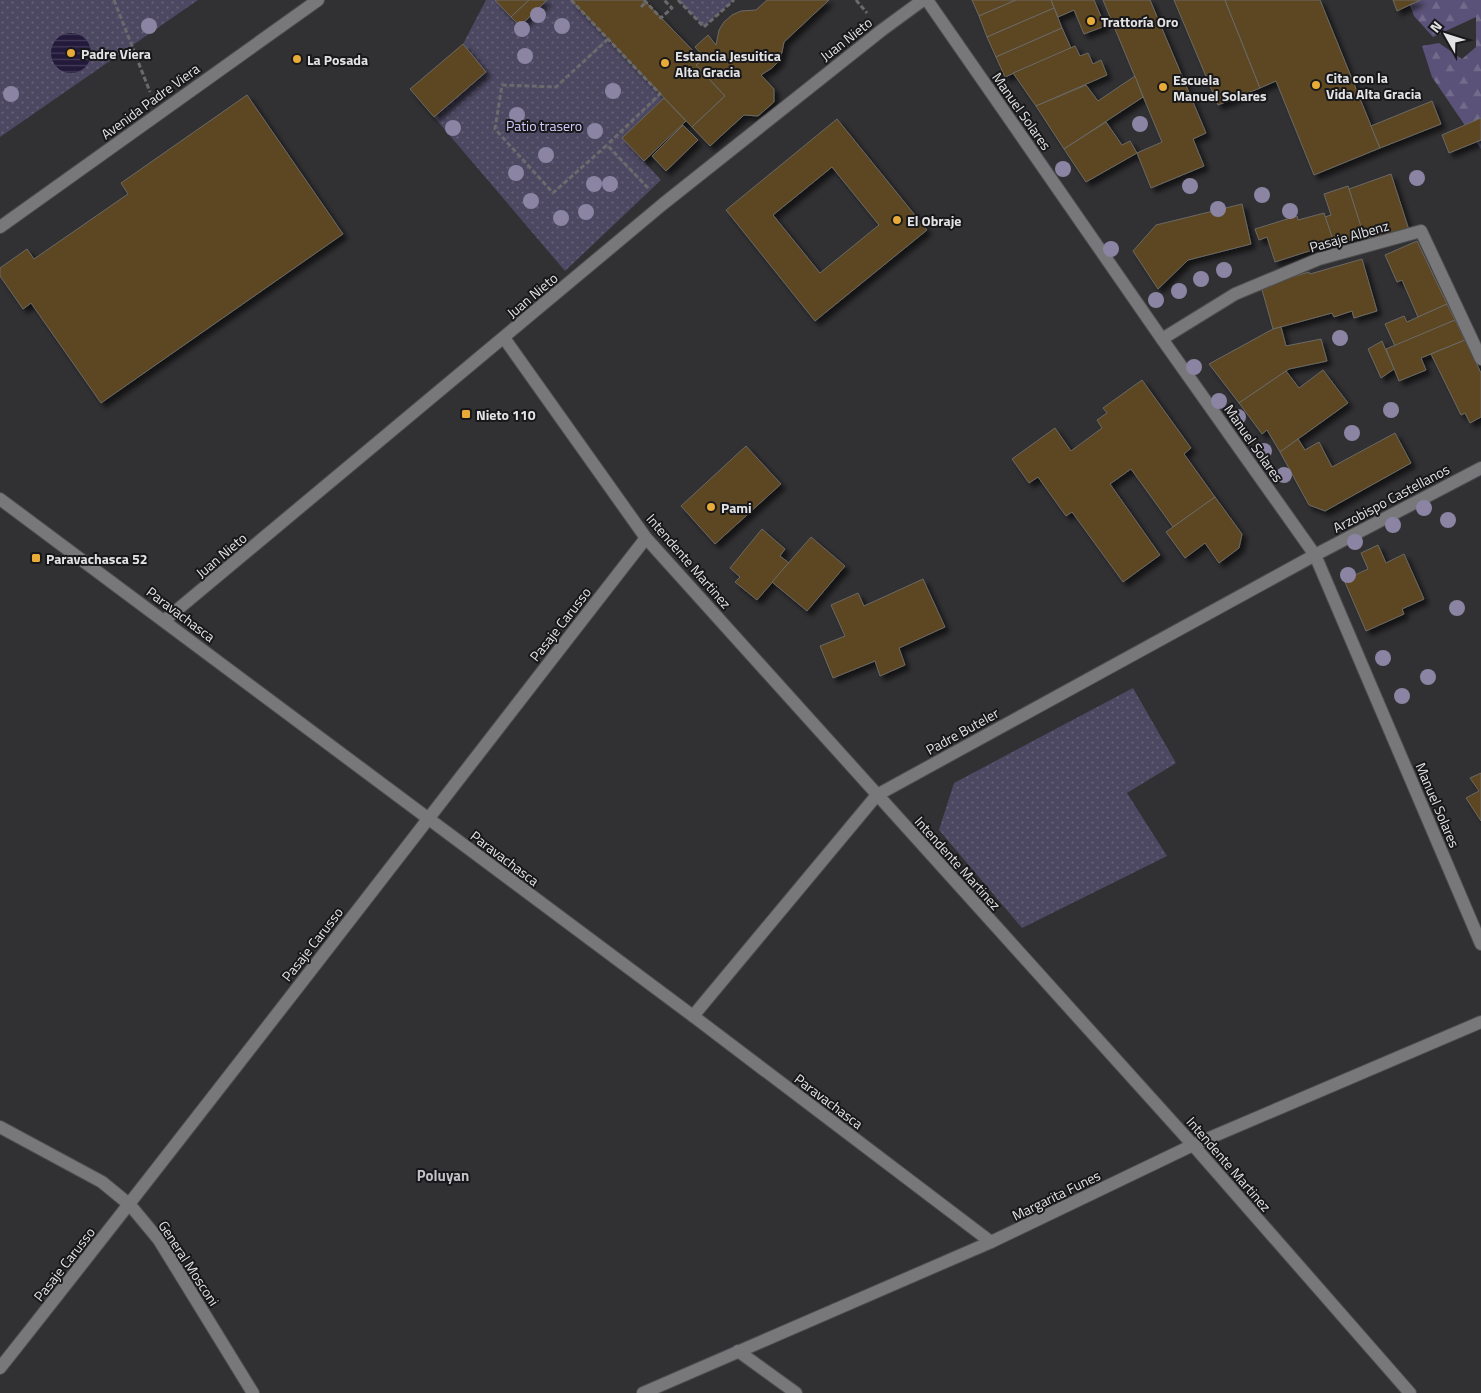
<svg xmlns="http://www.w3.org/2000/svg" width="1481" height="1393" font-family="'Titillium Web',sans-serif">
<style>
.grass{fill:url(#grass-dots)}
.forest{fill:url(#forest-firs)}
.water{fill:url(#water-rules)}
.building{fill:#5c4621;stroke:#6b6966;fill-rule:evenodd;filter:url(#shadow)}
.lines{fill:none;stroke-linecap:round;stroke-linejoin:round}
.minor-casing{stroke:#4e4d50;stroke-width:14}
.path{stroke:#6a696c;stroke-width:3;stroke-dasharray:5 2.5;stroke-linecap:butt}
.minor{stroke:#78787b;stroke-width:12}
.tree{fill:#8b85a3}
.poi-dot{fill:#e8ab37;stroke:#18181a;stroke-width:2}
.labels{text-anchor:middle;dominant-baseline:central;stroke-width:4;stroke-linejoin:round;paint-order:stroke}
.poi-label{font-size:14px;font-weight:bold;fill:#e3e3e5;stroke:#18181a;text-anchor:start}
.street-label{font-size:14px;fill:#e3e3e5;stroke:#18181a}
.park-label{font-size:14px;fill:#d4caff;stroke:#18181a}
.neighbourhood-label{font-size:15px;font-weight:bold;fill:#c3c2c6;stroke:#18181a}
</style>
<defs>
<pattern id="grass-dots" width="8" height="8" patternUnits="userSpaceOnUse" patternTransform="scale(1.25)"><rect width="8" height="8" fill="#4d4862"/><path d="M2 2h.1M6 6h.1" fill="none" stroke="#666278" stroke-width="1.8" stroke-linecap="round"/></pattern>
<pattern id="forest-firs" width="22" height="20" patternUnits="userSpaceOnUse" patternTransform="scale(1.25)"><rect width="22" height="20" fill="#5a5278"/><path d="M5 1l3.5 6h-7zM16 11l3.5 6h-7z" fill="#726b8b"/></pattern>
<pattern id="water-rules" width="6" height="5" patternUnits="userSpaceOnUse" patternTransform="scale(1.25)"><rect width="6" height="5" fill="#231a3b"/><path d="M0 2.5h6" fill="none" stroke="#433b57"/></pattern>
<filter id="shadow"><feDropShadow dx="4.5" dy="4.5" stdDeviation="2.5" flood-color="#0009"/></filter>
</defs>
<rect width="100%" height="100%" fill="#313033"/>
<g class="grass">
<path d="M0,0H198L0,137Z"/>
<path d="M486,0H495L520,26L547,0H571L664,98L622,138L661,180L565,271L434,117L486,72L463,44Z"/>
<path d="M678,0H734L704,27Z"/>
<path d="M1133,688L1176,763L1127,793L1167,856L1022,928L939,830L954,783Z"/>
</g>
<path class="forest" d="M1408,0H1481V149L1432,77L1422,46L1439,43L1462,59L1476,47V17L1433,37L1414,16Z"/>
<circle class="water" cx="71" cy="53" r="20"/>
<g class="building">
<path d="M495,0H529L511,17Z"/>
<path d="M529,0H547L520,26L511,17Z"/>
<path d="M571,0H644L702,60L696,65L725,96L692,127Z"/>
<path d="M767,0H829L784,42L782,52L779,61L772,68L761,75L774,89V102L758,116L744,115L710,146L692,127L725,96L696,65L705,58L695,47L708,35L716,45L719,30L724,22L732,15L741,11L756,10Z"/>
<path d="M972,0H1016L979,16Z"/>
<path d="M1016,0H1051L1054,8L987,37L979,16Z"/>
<path d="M1051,0H1094L1105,26L1084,34L1074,10L1058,17Z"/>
<path d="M1103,0H1150L1206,133L1193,139L1204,166L1151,188L1137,153L1162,142Z"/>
<path d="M1174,0H1225L1260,88L1218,105Z"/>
<path d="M1225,0H1320L1380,148L1314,175L1276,81L1260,88Z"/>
<path d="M1393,0H1420L1397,11Z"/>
<path d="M1054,8L1062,28L996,57L987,37Z"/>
<path d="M1062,28L1071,48L1005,77L996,57Z"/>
<path d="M463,44L486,72L434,117L410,89Z"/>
<path d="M1075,46L1080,56L1088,53L1093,64L1101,60L1107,75L1036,106L1013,73Z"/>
<path d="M1135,76L1143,97L1064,149L1036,106L1086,85L1098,101Z"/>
<path d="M247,95L343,234L101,403L31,303L23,309L0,276V268L27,249L34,259L128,194L121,183Z"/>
<path d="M664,98L686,121L644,161L622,138Z"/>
<path d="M1432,101L1441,124L1380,148L1371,126Z"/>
<path d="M1481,118V140L1449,153L1442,135Z"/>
<path d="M837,119L927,230L815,321L726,210ZM832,167L879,225L820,273L773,215Z"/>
<path d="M1106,122L1122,145L1130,141L1137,153L1086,182L1064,149Z"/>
<path d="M683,125L698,140L666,171L652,156Z"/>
<path d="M1391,174L1409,230L1366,244L1349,189Z"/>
<path d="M1348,186L1364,236L1348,241L1347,239L1334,243L1325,217L1331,215L1324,194Z"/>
<path d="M1242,204L1251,244L1188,260L1158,289L1133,251L1156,225Z"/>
<path d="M1324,213L1334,243L1275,262L1267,237L1259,240L1255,229L1297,216L1298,220Z"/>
<path d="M1417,241L1447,304L1418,317L1402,280L1397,282L1385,255Z"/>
<path d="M1362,259L1377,311L1354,318L1352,311L1334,317L1332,313L1273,329L1261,286L1309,272L1310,274Z"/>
<path d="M1447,304L1455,320L1395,346L1385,324L1404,316L1407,322Z"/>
<path d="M1455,320L1465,340L1421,358L1426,370L1399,381L1386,349Z"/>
<path d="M1281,327L1286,346L1321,339L1327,361L1289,369L1239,403L1209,364L1273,329Z"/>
<path d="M1465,340L1481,373V417L1470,423L1465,413L1461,415L1431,354Z"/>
<path d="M1382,341L1394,369L1381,378L1368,349Z"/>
<path d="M1323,370L1348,403L1280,452L1267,430L1262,434L1239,403L1286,371L1299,388Z"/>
<path d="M1142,380L1191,448L1184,454L1215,497L1173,527L1131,469L1110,484L1160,555L1123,582L1072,512L1066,516L1038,477L1029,483L1012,459L1055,428L1071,451L1102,428L1097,420L1107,413L1103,408Z"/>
<path d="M1395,433L1411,463L1325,511L1309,505L1280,452L1298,439L1305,450L1319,442L1332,467Z"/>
<path d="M746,446L781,484L715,544L681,506Z"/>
<path d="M1215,497L1242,534L1239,548L1219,563L1205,543L1185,558L1166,532Z"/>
<path d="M762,529L785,549L780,556L789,563L757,600L735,582L740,577L730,568Z"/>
<path d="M811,537L845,566L807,611L772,582Z"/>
<path d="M1378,545L1386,563L1404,554L1424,599L1402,609L1404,614L1366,631L1344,580L1368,569L1361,553Z"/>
<path d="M923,579L945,627L899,648L905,665L880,676L875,661L833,678L820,646L845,636L831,605L858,593L864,606Z"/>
<path d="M1481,773V821L1466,798L1479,791L1470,778Z"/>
</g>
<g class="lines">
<g class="minor-casing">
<g id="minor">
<path d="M927,0L1162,339L1315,555L1481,944"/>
<path d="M0,227L318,0"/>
<path d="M504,338L646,538L1193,1145L1410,1393"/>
<path d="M1162,339L1235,294L1319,259L1421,231L1481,359"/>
<path d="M0,499L693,1016L991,1242"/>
<path d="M165,620L663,204L882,30L923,0"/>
<path d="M693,1016L877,795L1315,555L1481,468"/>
<path d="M0,1127L102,1182L130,1205L159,1240L253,1393"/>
<path d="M738,1351L796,1393"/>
<path d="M0,1368C218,1093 431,814 646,538"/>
<path d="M643,1393L991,1242L1193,1145L1481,1022"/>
</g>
</g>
<g class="path">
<path d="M114,0L150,92"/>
<path d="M571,0L660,94L607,145"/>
<path d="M644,0L661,18L672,8L664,0"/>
<path d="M678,0L704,27L734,0"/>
<path d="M856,0L867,13"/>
<path d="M641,7L646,2"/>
<path d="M608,39L556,87L502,85L495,129L553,193L607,145L649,189"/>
</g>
<use href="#minor" class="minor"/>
</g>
<g class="tree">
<circle cx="538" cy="15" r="8"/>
<circle cx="149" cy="26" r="8"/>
<circle cx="562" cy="26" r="8"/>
<circle cx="522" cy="29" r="8"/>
<circle cx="525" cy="56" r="8"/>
<circle cx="613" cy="91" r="8"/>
<circle cx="11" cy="94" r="8"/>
<circle cx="517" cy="115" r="8"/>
<circle cx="1140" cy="124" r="8"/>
<circle cx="453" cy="128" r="8"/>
<circle cx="595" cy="131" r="8"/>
<circle cx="546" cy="155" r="8"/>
<circle cx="1063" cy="169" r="8"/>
<circle cx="516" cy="173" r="8"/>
<circle cx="1417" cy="178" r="8"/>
<circle cx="594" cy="184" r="8"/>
<circle cx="610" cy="184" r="8"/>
<circle cx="1190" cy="186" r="8"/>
<circle cx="1262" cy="195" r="8"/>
<circle cx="531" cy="201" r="8"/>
<circle cx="1218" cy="209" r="8"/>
<circle cx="1290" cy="211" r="8"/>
<circle cx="586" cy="212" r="8"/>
<circle cx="561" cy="218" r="8"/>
<circle cx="1111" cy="249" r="8"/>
<circle cx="1224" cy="270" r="8"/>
<circle cx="1201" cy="279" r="8"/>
<circle cx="1179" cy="291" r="8"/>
<circle cx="1156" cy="300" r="8"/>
<circle cx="1340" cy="338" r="8"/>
<circle cx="1194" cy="367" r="8"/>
<circle cx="1219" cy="401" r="8"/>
<circle cx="1391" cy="410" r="8"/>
<circle cx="1238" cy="417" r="8"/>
<circle cx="1352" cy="433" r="8"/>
<circle cx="1264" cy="451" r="8"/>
<circle cx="1284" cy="475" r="8"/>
<circle cx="1424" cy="508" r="8"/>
<circle cx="1448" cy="520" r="8"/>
<circle cx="1393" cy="525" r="8"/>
<circle cx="1355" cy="542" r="8"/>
<circle cx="1348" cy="575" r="8"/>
<circle cx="1457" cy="608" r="8"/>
<circle cx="1383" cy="658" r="8"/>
<circle cx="1428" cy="677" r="8"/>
<circle cx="1402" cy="696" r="8"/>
</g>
<g class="poi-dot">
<circle cx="1091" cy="21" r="5"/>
<circle cx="71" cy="53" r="5"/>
<circle cx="297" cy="59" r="5"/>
<circle cx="665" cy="63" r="5"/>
<circle cx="1316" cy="85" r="5"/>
<circle cx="1163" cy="87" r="5"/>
<circle cx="897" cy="220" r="5"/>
<rect x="461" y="409" width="10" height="10" rx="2.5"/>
<circle cx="711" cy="507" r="5"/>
<rect x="31" y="553" width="10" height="10" rx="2.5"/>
</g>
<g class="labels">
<g class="poi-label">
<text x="1101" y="21">Trattoría Oro</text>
<text x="81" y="53">Padre Viera</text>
<text x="675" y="55">Estancia Jesuitica<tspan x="675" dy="16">Alta Gracia</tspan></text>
<text x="307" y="59">La Posada</text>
<text x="1326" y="77">Cita con la<tspan x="1326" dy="16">Vida Alta Gracia</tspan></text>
<text x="1173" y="79">Escuela<tspan x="1173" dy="16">Manuel Solares</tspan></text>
<text x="907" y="220">El Obraje</text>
<text x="476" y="414">Nieto 110</text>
<text x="721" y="507">Pami</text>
<text x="46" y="558">Paravachasca 52</text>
</g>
<g class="street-label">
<text transform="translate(846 39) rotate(-38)">Juan Nieto</text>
<text transform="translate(150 101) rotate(-36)">Avenida Padre Viera</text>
<text transform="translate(1022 111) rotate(55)">Manuel Solares</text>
<text transform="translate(1349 236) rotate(-16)">Pasaje Albenz</text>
<text transform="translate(532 295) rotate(-40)">Juan Nieto</text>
<text transform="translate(1254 443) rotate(55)">Manuel Solares</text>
<text transform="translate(1391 498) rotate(-28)">Arzobispo Castellanos</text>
<text transform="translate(221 555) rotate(-40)">Juan Nieto</text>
<text transform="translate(689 561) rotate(49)">Intendente Martinez</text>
<text transform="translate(181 614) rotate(37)">Paravachasca</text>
<text transform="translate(560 624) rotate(-52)">Pasaje Carusso</text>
<text transform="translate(962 731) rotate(-29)">Padre Buteler</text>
<text transform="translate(1438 805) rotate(67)">Manuel Solares</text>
<text transform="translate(505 858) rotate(37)">Paravachasca</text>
<text transform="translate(958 863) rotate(48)">Intendente Martinez</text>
<text transform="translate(312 944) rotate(-52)">Pasaje Carusso</text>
<text transform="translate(829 1101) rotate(37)">Paravachasca</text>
<text transform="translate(1229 1164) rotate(49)">Intendente Martinez</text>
<text transform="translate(1056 1195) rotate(-26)">Margarita Funes</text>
<text transform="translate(189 1263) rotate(57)">General Mosconi</text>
<text transform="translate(64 1264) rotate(-52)">Pasaje Carusso</text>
</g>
<g class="park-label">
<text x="544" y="125">Patio trasero</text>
</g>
<g class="neighbourhood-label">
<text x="443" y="1175">Poluyan</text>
</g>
</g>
<g transform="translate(1446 35) rotate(309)" stroke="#18181a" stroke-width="4" paint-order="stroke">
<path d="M0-4L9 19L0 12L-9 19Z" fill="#e3e3e5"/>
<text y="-8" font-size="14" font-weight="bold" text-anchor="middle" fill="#e3e3e5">N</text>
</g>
</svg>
